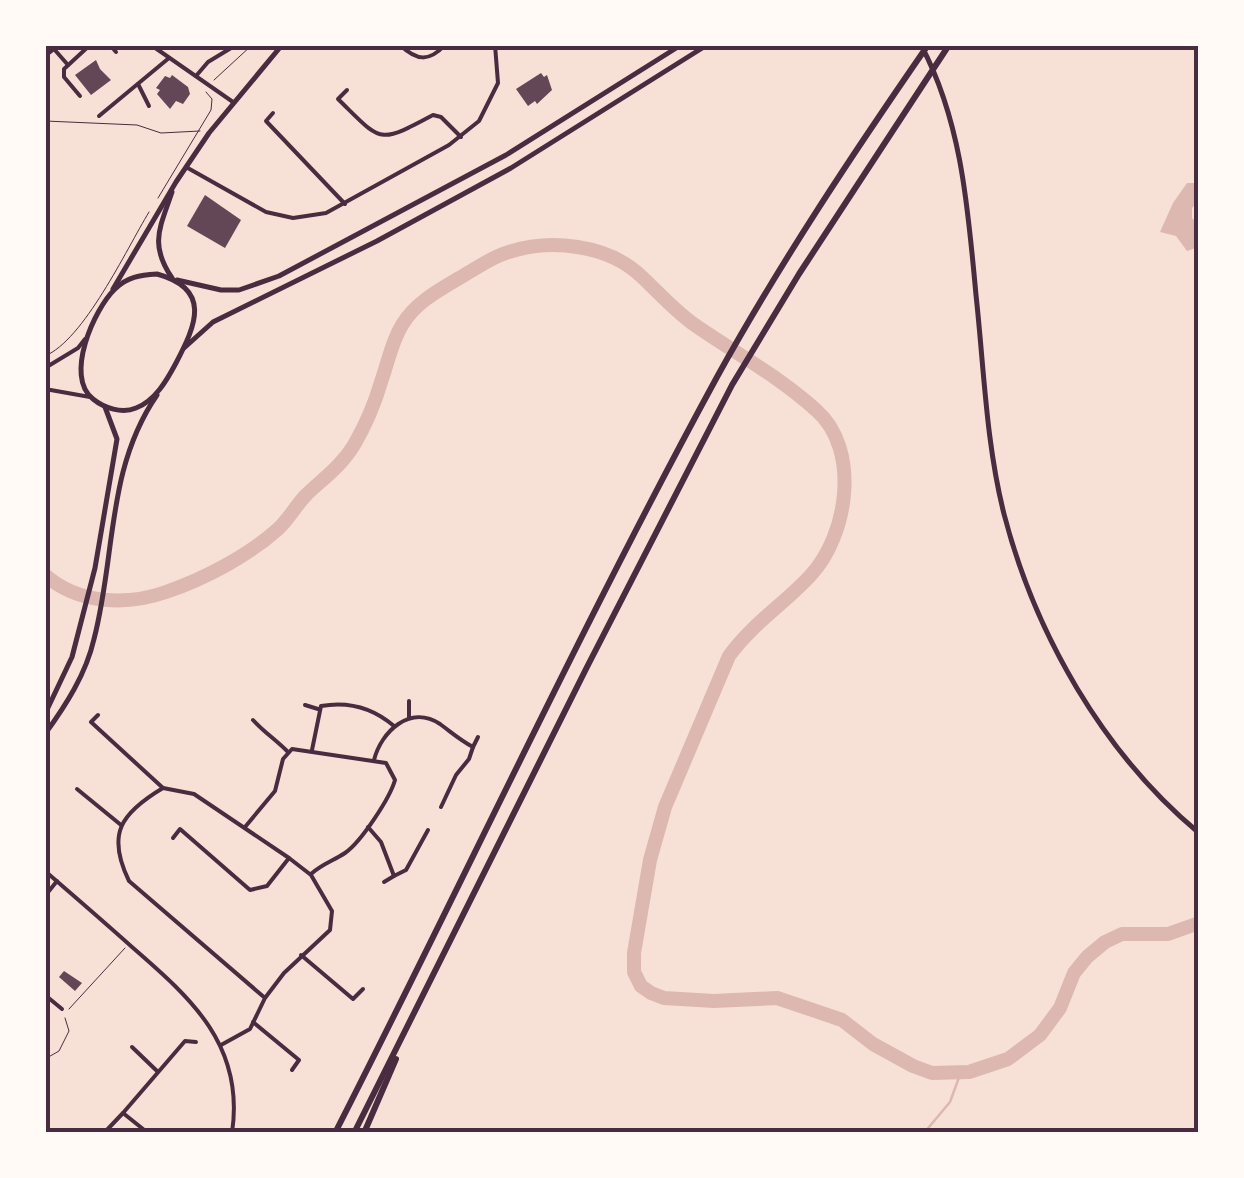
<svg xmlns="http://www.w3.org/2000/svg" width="1244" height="1178" font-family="'Public Sans',sans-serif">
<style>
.water{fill:#dcb8b0}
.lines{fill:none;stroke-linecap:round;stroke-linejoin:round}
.stream{stroke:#dcb8b0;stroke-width:2.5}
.river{stroke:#dcb8b0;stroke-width:14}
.building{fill:#644757}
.path{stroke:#4a2c40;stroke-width:1}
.minor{stroke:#4a2c40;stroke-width:4}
.tertiary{stroke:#4a2c40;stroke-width:4}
.secondary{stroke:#4a2c40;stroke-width:5}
.trunk{stroke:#4a2c40;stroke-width:5}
.motorway{stroke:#4a2c40;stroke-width:6}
.neatline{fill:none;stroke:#4a2c40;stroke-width:4}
</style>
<rect width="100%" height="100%" fill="#f7e1d7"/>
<path class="water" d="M1187,183H1199V200L1192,208V218L1199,225V247L1187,251L1176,236L1160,232L1173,203Z"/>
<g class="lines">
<path class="stream" d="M924,1133L950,1102L961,1072"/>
<path class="river" d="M45,575C78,604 126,606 166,592C204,579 248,556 278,529C289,519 296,505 307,494C324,478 342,465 354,445C365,426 375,403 381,382C388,363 391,343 402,325C416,301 443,288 466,274C479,267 492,257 506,253C549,238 608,244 642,277C659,293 673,309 692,323C733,352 779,376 816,410C861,449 848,536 810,576C784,604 752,624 729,656L665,807L650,860L634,953V972L641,986L651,993L664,998L714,1001L777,998L842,1020L873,1044L913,1066L932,1073L969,1072L1008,1059L1040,1035L1060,1008L1074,973L1087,957L1105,942L1122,934H1168L1199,923"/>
</g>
<g class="building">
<path d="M96,60L100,69L111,80L91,95L75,75Z"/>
<path d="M541,73L544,77L547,75L552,90L537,104L535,101L528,106L516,89Z"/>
<path d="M172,75L188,87L190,94L183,104L176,101L170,109L157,94L160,90L156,88L165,76L170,78Z"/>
<path d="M205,195L241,220L225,248L187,226Z"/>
<path d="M64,971L82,983L75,991L59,977Z"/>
</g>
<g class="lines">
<g class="path">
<path d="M214,80L252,45"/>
<path d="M45,121L137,125L161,133L200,131"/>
<path d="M158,198L211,110L212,99L206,92"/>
<path d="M45,356C84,340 126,250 149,212"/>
<path d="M69,1009L125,948"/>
<path d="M45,1059L59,1051L69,1031L65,1018"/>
</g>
<g class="minor">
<path d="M110,45L116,52"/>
<path d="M400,45C417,61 429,62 445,45"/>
<path d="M45,56L54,49L68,65"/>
<path d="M196,76L208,62L236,45"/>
<path d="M138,84L149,106"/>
<path d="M347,90L338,99C382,142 377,145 433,115L441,117L461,137"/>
<path d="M80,96L64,77V69L90,45"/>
<path d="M273,113L266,121L345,204"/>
<path d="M99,116L169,58"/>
<path d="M186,167L266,212L293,218L326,213L449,145L479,121L498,83L495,45"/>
<path d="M305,705L318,709"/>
<path d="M98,715L91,722L163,788"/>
<path d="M409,718V701"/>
<path d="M253,720C264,732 276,740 287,751"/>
<path d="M473,747L478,737"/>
<path d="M312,750L321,706C349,701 373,708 394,726"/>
<path d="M374,760C381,732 410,704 440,724C451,732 460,740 473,747L469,759L456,775L441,807"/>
<path d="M77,789L121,825"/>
<path d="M245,827L275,791L283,759L292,749L386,763L395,780C390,798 361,842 345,853C333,861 322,864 311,874"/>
<path d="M368,827L381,842L394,876L406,870L428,830"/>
<path d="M173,838L180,829L250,890L267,886L289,858"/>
<path d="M384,882L394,876"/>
<path d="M45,896L57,881"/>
<path d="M301,955L353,999L363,989"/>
<path d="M45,995L62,1009"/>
<path d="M253,1022L299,1060L292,1070"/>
<path d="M221,1045L250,1029L265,998L284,973L330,930L332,911L311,875L289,858L194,794L163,788C121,813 106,834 129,881L265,998"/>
<path d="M132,1047L157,1071"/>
<path d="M104,1133L123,1113"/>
<path d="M148,1133L123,1113L185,1041L196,1042"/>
</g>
<g class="tertiary">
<path d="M151,45L233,102"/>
<path d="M45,368L78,348L85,339"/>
<path d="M45,389L90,397"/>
<path d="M45,871C74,896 103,921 132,947C192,999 245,1046 232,1133"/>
</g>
<g class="secondary">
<path d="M921,45C962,122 968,210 976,295C984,368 986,443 1004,514C1035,634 1103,753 1199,833"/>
<path d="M172,278C149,244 160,228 172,192"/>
<path d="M113,289L176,182L209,133L282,45"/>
</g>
<g class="trunk">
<path d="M157,274C212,289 196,325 176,363C167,380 155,401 136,408C122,414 104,408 93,399C64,377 94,309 115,289C127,277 140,275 157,274Z"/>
<path d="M177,280L221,290H239L279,276L506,155L681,45"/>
<path d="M184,348L213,322L377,241L511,168L707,45"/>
<path d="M45,714L72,657L95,568L117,439L105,407"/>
<path d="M45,734C66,705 86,674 94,639C116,555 106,469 157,395"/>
</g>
<g class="motorway">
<path d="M335,1133C463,882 582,625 717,377C780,263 854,152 928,45"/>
<path d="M354,1133L587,667L732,385L799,274L949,45"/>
<path d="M364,1133L396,1059"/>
</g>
</g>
<rect width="1244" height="1178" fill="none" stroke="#fffaf5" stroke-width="95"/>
<rect x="48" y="48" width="1148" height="1082" class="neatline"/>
</svg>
